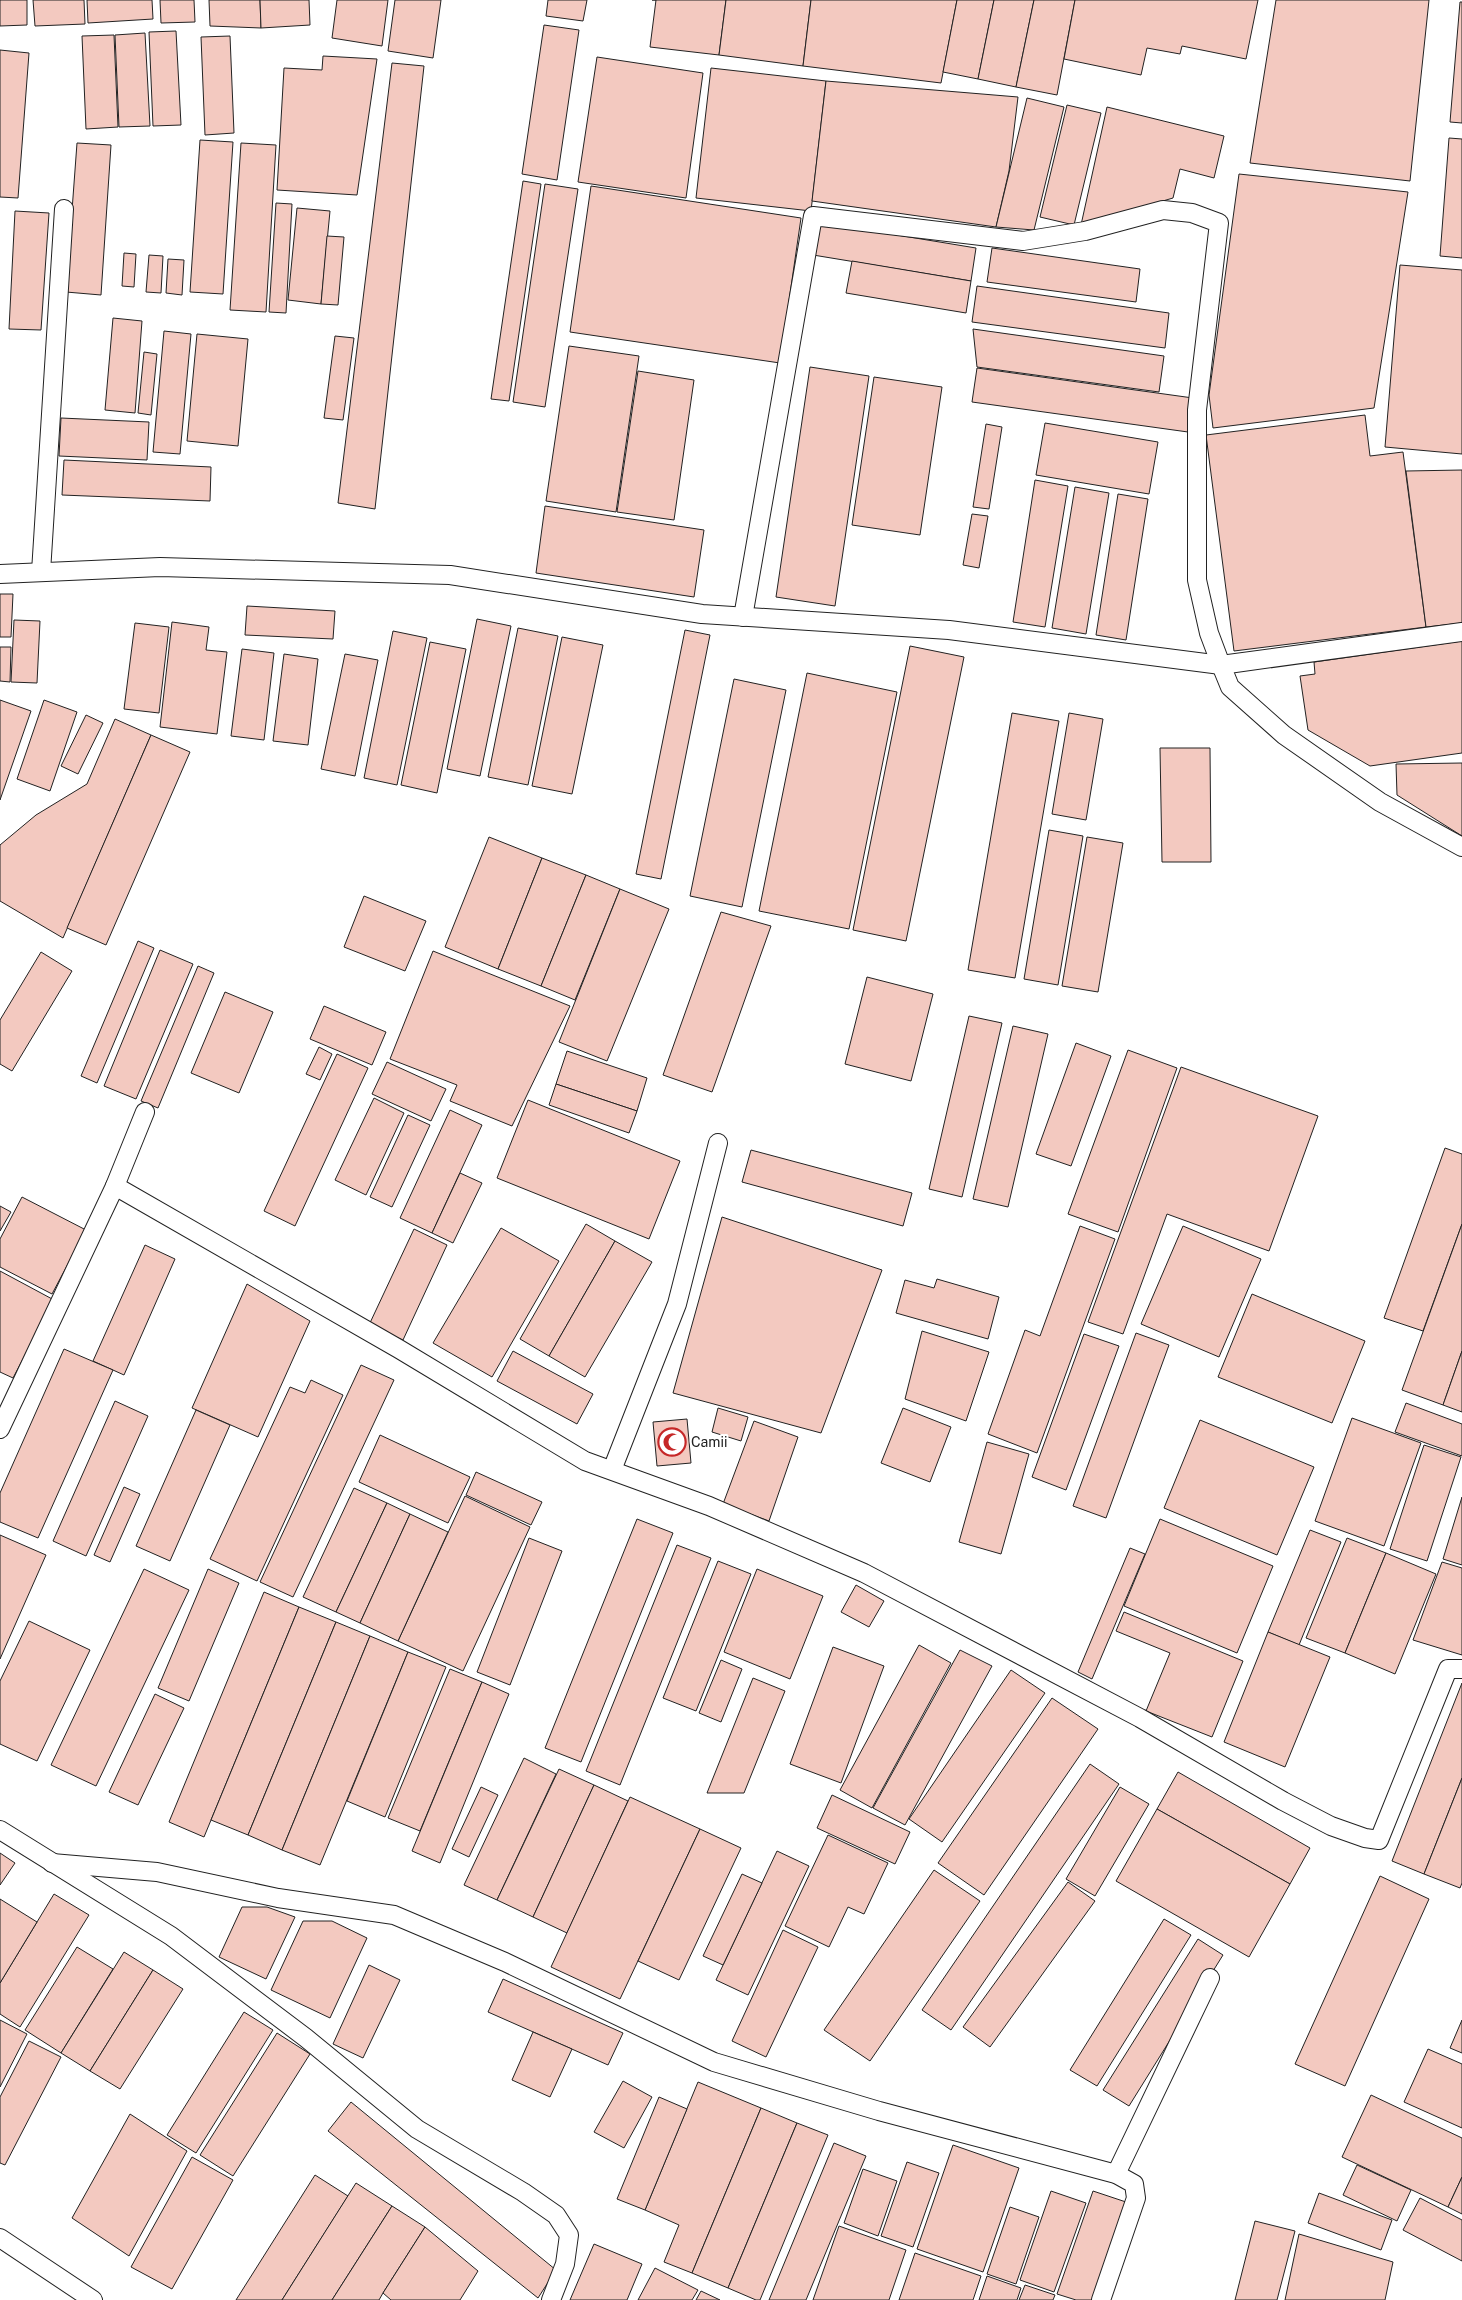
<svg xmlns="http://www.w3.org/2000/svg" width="1462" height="2300" font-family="'Public Sans',sans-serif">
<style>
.building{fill:#f3c9c0;stroke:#222}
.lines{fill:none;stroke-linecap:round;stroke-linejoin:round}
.minor-casing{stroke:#222;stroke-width:20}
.minor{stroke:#fff;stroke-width:18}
.labels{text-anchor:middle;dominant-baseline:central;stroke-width:4;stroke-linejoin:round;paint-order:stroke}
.poi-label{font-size:14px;fill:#222;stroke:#fff;text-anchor:start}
</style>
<rect width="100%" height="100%" fill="#fff"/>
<g class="building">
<path d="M0,0H27V25L0,26Z"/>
<path d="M33,0H84L85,24L35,26Z"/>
<path d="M87,0H152L153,19L88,23Z"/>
<path d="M160,0H194L195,22L161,23Z"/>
<path d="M209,0H260L261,28L210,26Z"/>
<path d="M260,0H309L310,25L261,28Z"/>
<path d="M337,0H388L382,46L332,38Z"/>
<path d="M395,0H441L433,58L388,51Z"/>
<path d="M548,0H587L583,21L546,16Z"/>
<path d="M652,0H726L719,55L650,47L656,0Z"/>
<path d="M726,0H811L803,66L719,55Z"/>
<path d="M811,0H957L941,83L803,66Z"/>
<path d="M957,0H994L978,79L943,72Z"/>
<path d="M994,0H1034L1016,87L978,79Z"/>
<path d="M1034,0H1075L1057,95L1016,87Z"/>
<path d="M1075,0H1258L1246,59L1182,46L1180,54L1147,48L1141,75L1064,59Z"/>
<path d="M1276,0H1429L1410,181L1250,163Z"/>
<path d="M1460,2H1462V123L1450,122Z"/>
<path d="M544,25L579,30L557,180L522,174Z"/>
<path d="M176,31L181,125L153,126L149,32Z"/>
<path d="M145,33L150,126L119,127L115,35Z"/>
<path d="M114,35L118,127L86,129L82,36Z"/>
<path d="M230,36L234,133L205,135L201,37Z"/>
<path d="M0,50L29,53L18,198L0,197Z"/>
<path d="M323,56L377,59L357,195L277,190L284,68L322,70Z"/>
<path d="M597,57L703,73L686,198L578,182Z"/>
<path d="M392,63L424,66L375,509L338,503Z"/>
<path d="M711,68L826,81L811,211L696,198Z"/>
<path d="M826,81L1018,97L1009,171L996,227L812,201Z"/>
<path d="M1027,98L1064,107L1034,230L996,227Z"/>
<path d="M1067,105L1101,113L1074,225L1040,217Z"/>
<path d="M1107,107L1224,136L1214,178L1180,169L1173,198L1081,225Z"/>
<path d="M1449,138L1462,139V258L1440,256Z"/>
<path d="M200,140L233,142L223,294L190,292Z"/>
<path d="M77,143L111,145L101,295L66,292Z"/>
<path d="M241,143L276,145L266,312L230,310Z"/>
<path d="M1239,174L1408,192L1374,408L1213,428L1209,395Z"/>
<path d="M523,181L541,184L509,401L491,399Z"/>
<path d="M545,184L578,189L545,407L513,402Z"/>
<path d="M591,186L801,218L780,363L570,332Z"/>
<path d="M276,203L292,204L286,313L269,312Z"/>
<path d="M297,208L330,211L321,304L288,300Z"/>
<path d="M15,211L49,213L41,330L9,329Z"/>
<path d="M818,222L976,248L971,281L813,255Z"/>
<path d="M327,236L344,237L338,305L321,304Z"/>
<path d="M992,248L1140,269L1136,302L987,282Z"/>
<path d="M124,253L136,254L134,287L122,286Z"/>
<path d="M149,255L163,256L161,293L146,292Z"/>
<path d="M168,259L184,260L182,295L166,293Z"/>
<path d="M852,261L971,281L966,313L846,293Z"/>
<path d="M1400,265L1462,270V454L1385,447Z"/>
<path d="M977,286L1169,313L1165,348L972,322Z"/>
<path d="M113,318L142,321L135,413L105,410Z"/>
<path d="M973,329L1164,356L1159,392L977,367Z"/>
<path d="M164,331L191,334L180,454L153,452Z"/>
<path d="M197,334L248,339L238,446L187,441Z"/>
<path d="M335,336L354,338L343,420L324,418Z"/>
<path d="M569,346L639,356L616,512L546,501Z"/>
<path d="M144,352L157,354L151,415L138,413Z"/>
<path d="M810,367L869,376L835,606L776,597Z"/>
<path d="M977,368L1193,398L1188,432L972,402Z"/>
<path d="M638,371L694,380L674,520L617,512Z"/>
<path d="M874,377L942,387L920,535L852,525Z"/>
<path d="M1365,415L1370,456L1403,452L1426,627L1234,651L1206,435Z"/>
<path d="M61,418L149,422L147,460L59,456Z"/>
<path d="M1045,423L1158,442L1149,494L1036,475Z"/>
<path d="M986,424L1002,427L989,509L973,507Z"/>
<path d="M64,460L211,467L210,501L62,495Z"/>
<path d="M1462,470V623L1426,627L1406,471Z"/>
<path d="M1035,480L1068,486L1045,627L1013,622Z"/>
<path d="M1075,487L1109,493L1086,634L1052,628Z"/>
<path d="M1118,494L1148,499L1126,640L1096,635Z"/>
<path d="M545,506L704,530L694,597L536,573Z"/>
<path d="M972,514L988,516L979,568L963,565Z"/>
<path d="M0,594H13L11,637H0Z"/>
<path d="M247,606L335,611L333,639L245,635Z"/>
<path d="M477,619L511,626L480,776L447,769Z"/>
<path d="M14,620L40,621L37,683L11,682Z"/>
<path d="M172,622L209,627L206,650L227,652L217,734L160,727Z"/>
<path d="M135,623L169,627L159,713L124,709Z"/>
<path d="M518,628L558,636L528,785L488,777Z"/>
<path d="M685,630L710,635L661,879L636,874Z"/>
<path d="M393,631L427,638L397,785L364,778Z"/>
<path d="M562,637L603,645L572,794L532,786Z"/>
<path d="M1462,641V753L1370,766L1308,730L1300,676L1315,674L1314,662Z"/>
<path d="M430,642L466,649L437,793L401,785Z"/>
<path d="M910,646L964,657L906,941L853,930Z"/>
<path d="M0,647H11L10,682L0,681Z"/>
<path d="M242,649L274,653L264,740L231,736Z"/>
<path d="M284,654L318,659L308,745L273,741Z"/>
<path d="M345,654L378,660L355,776L321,769Z"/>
<path d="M807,673L897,692L849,929L759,911Z"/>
<path d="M734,679L786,690L742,907L690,896Z"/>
<path d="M0,700L31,711L0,800Z"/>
<path d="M44,700L77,712L50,791L17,779Z"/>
<path d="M1012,713L1059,721L1015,978L968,970Z"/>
<path d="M1069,713L1103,719L1086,820L1052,814Z"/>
<path d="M86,715L103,723L78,774L61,766Z"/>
<path d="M115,719L151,735L63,938L0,901V845L36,815L87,784Z"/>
<path d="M151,735L190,752L106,945L67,928Z"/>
<path d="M1160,748H1210L1211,862H1162Z"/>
<path d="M1462,763V836L1397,795L1396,764Z"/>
<path d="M1049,830L1083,836L1058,985L1024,979Z"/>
<path d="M489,837L542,858L498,969L445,947Z"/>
<path d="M1087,837L1123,843L1098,992L1062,986Z"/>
<path d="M542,858L586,875L541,986L498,969Z"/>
<path d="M586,875L620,889L575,1000L541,986Z"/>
<path d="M620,889L669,909L607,1061L559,1042Z"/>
<path d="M364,896L426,921L405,971L344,947Z"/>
<path d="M721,912L771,926L712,1092L663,1075Z"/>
<path d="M138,941L154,948L97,1083L81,1076Z"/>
<path d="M160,950L193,964L136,1099L104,1086Z"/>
<path d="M433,951L570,1006L512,1126L450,1101L457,1085L390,1059Z"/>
<path d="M41,952L72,971L12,1071L0,1064V1020Z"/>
<path d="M198,966L214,973L158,1108L141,1101Z"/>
<path d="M867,977L933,994L911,1081L845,1064Z"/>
<path d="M225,992L273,1012L239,1093L191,1073Z"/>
<path d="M324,1006L386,1032L372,1065L310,1039Z"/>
<path d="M969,1016L1002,1023L962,1197L929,1189Z"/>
<path d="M1013,1026L1048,1034L1008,1207L973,1199Z"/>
<path d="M1076,1043L1111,1056L1071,1166L1036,1154Z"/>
<path d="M319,1047L332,1054L320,1080L306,1074Z"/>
<path d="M1128,1050L1177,1068L1118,1232L1068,1214Z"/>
<path d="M567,1051L647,1078L637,1111L556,1084Z"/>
<path d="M337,1054L368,1068L295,1226L264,1211Z"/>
<path d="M387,1062L446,1089L431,1121L372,1094Z"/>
<path d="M1181,1067L1318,1116L1269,1251L1167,1214L1123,1334L1088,1322Z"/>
<path d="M556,1084L637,1111L629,1133L549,1105Z"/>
<path d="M374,1098L404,1113L366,1195L335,1180Z"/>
<path d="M528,1100L680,1161L649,1239L497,1178Z"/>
<path d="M450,1110L482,1125L432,1233L400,1218Z"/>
<path d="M408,1115L430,1125L392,1207L370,1197Z"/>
<path d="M1445,1148L1462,1154V1224L1423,1331L1384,1318Z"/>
<path d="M751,1150L912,1193L903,1226L742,1182Z"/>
<path d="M460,1173L482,1183L453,1243L432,1233Z"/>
<path d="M22,1197L86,1230L52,1294L0,1267V1239Z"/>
<path d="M0,1206L11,1212L0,1231Z"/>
<path d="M722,1217L882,1270L821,1433L673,1393Z"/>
<path d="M586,1224L615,1241L549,1356L520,1339Z"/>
<path d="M1462,1224V1351L1443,1405L1402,1390Z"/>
<path d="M1080,1226L1115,1239L1037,1453L988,1434L1025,1330L1040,1336Z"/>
<path d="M1183,1226L1261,1259L1219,1357L1141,1324Z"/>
<path d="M501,1228L559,1261L492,1377L433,1343Z"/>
<path d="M414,1229L447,1245L403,1340L369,1325Z"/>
<path d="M615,1241L652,1262L585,1377L549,1356Z"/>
<path d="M145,1245L175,1259L124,1375L93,1361Z"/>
<path d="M0,1271L54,1300L13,1378L0,1372Z"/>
<path d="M937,1279L999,1297L988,1339L896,1313L905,1280L934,1288Z"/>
<path d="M247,1284L310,1321L258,1437L192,1408Z"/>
<path d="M1252,1294L1365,1341L1332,1423L1218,1377Z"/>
<path d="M922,1331L989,1352L966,1421L905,1399Z"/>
<path d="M1136,1333L1169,1345L1106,1518L1073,1506Z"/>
<path d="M1084,1334L1119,1346L1066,1490L1032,1477Z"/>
<path d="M64,1349L113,1370L38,1538L0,1522V1493Z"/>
<path d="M513,1351L593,1394L577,1424L497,1381Z"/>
<path d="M1462,1351V1412L1443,1405Z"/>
<path d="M361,1365L394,1380L293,1597L260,1582Z"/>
<path d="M311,1380L343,1395L257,1581L210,1559L290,1387L305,1393Z"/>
<path d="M115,1401L148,1416L86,1556L53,1541Z"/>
<path d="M1406,1403L1462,1424V1456L1395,1432Z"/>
<path d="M718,1408L748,1417L741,1441L712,1432Z"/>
<path d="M903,1408L951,1427L930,1482L881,1463Z"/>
<path d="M196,1410L230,1425L170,1561L136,1546Z"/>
<path d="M1352,1418L1421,1443L1384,1546L1315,1521Z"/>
<path d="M687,1419L691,1463L657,1466L653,1422Z"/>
<path d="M1200,1420L1314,1467L1277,1555L1164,1508Z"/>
<path d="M754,1421L798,1437L769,1521L723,1504Z"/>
<path d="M380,1435L470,1477L448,1523L359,1482Z"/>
<path d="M987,1442L1029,1454L1001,1554L959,1542Z"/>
<path d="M1424,1445L1461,1457L1427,1561L1390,1549Z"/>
<path d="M476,1472L542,1502L531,1525L466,1495Z"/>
<path d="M124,1487L140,1494L110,1562L94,1555Z"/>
<path d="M354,1488L387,1503L336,1612L303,1597Z"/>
<path d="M465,1496L530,1527L463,1671L398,1641Z"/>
<path d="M1462,1497V1565L1443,1559Z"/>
<path d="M387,1503L410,1514L360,1623L336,1612Z"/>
<path d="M410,1514L448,1532L398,1641L360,1623Z"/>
<path d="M637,1519L673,1533L581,1762L545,1748Z"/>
<path d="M1160,1519L1273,1566L1237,1653L1124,1606Z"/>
<path d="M1310,1530L1341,1542L1299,1645L1268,1632Z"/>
<path d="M0,1535L46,1555L0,1659Z"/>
<path d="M529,1538L562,1551L510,1685L477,1672Z"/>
<path d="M1347,1538L1386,1553L1345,1653L1306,1638Z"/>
<path d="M677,1545L711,1558L620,1785L586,1771Z"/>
<path d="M1130,1548L1145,1554L1092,1679L1078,1672Z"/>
<path d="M1386,1553L1436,1574L1395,1674L1345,1653Z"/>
<path d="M718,1561L751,1574L696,1711L663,1698Z"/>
<path d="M1442,1562L1462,1568V1655L1413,1640Z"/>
<path d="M144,1569L189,1590L96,1786L51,1765Z"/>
<path d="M208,1569L239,1583L189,1701L158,1688Z"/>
<path d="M757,1569L823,1596L790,1679L724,1652Z"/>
<path d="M856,1585L884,1601L869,1627L841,1612Z"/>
<path d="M264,1592L299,1607L204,1837L169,1822Z"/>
<path d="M299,1607L336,1622L248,1835L211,1820Z"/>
<path d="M1124,1612L1243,1661L1212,1737L1146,1711L1170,1653L1116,1631Z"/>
<path d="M29,1621L90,1650L37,1761L0,1744V1681Z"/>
<path d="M336,1622L370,1636L282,1850L248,1835Z"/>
<path d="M1268,1632L1330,1657L1285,1767L1224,1742Z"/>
<path d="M370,1636L408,1652L320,1865L282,1850Z"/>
<path d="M919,1645L951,1663L872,1808L840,1790Z"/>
<path d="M833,1647L884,1666L841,1783L790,1764Z"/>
<path d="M960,1650L992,1666L905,1825L873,1808Z"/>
<path d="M408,1652L446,1667L385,1817L347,1801Z"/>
<path d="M721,1660L742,1669L721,1722L699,1713Z"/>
<path d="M450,1669L482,1682L420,1831L388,1818Z"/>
<path d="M1011,1670L1045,1693L942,1842L909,1819Z"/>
<path d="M753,1678L785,1691L744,1793H707Z"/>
<path d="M482,1682L509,1694L440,1863L412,1851Z"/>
<path d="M1462,1683V1778L1424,1874L1392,1861Z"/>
<path d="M155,1694L184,1708L138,1805L109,1792Z"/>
<path d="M1052,1698L1098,1729L984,1895L938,1863Z"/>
<path d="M524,1758L556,1774L497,1900L464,1885Z"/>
<path d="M1090,1764L1119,1784L951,2030L922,2010Z"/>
<path d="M559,1769L594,1785L533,1917L497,1900Z"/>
<path d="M1178,1772L1310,1848L1290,1884L1157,1809Z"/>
<path d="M1462,1778V1883L1460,1888L1424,1874Z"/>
<path d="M594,1785L628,1801L567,1933L533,1917Z"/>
<path d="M481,1787L498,1795L469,1857L452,1849Z"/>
<path d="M1120,1787L1149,1804L1095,1896L1066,1879Z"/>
<path d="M832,1795L910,1832L895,1864L817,1828Z"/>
<path d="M630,1797L700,1829L620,1999L551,1967Z"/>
<path d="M1157,1809L1290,1884L1249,1957L1116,1881Z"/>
<path d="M700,1829L741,1848L679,1980L638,1961Z"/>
<path d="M828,1835L888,1863L864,1914L848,1907L829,1947L785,1926Z"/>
<path d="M777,1851L809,1866L748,1995L716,1980Z"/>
<path d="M0,1853L15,1863L0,1885Z"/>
<path d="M934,1870L980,1901L870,2061L824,2030Z"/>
<path d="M742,1874L762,1883L723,1965L703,1956Z"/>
<path d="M1380,1876L1429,1899L1345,2086L1295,2064Z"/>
<path d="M1068,1882L1095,1901L990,2047L963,2027Z"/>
<path d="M54,1894L89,1915L20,2027L0,2014V1983Z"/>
<path d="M0,1899L37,1922L0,1983Z"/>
<path d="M242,1907H267L295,1917L266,1979L219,1957Z"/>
<path d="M1164,1919L1191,1935L1097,2086L1070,2070Z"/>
<path d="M303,1921H332L367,1938L330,2018L271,1990Z"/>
<path d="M783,1930L818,1947L766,2057L732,2041Z"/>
<path d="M1198,1939L1223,1955L1129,2106L1103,2090Z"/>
<path d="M77,1947L113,1969L61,2053L25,2030Z"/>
<path d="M124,1952L153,1970L90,2071L61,2053Z"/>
<path d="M369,1965L400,1980L363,2058L333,2044Z"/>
<path d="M153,1970L183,1989L120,2089L90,2071Z"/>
<path d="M503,1979L623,2033L608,2065L488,2012Z"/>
<path d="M244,2012L273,2030L196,2153L167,2135Z"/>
<path d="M0,2020L27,2034L0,2087Z"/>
<path d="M1462,2020V2053L1450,2048Z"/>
<path d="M533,2032L572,2049L550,2097L512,2080Z"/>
<path d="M277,2033L310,2054L233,2176L200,2155Z"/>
<path d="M29,2041L61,2057L5,2165L0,2163V2097Z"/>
<path d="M1428,2049L1462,2064V2128L1404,2102Z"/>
<path d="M623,2081L652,2097L624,2148L594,2132Z"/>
<path d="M698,2082L761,2108L692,2273L664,2262L679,2225L645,2210Z"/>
<path d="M1371,2095L1462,2138V2177L1448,2207L1342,2157Z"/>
<path d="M659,2097L687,2109L645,2210L617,2199Z"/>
<path d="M351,2102L556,2270L538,2298L328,2131Z"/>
<path d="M761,2108L797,2123L728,2288L692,2273Z"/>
<path d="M130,2114L187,2151L129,2256L72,2218Z"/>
<path d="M797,2123L828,2135L760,2300H756L728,2288Z"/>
<path d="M834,2143L866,2156L806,2300H769Z"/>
<path d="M953,2145L1019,2168L983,2272L917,2249Z"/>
<path d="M192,2157L233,2180L172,2289L131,2267Z"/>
<path d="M907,2162L939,2173L913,2247L881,2236Z"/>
<path d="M1357,2165L1411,2190L1397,2221L1343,2195Z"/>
<path d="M863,2169L897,2181L878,2236L844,2223Z"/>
<path d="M315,2175L348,2196L282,2300H236Z"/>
<path d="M1462,2177V2214L1448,2207Z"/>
<path d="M356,2183L392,2206L332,2300H282Z"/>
<path d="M1051,2191L1086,2203L1054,2292L1020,2280Z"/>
<path d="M1093,2191L1126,2202L1092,2300H1076L1057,2294Z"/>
<path d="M1319,2193L1392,2220L1381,2250L1308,2223Z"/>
<path d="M1420,2198L1462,2220V2261L1403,2230Z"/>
<path d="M392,2206L425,2227L383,2293L379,2300H332Z"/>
<path d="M1010,2207L1039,2217L1016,2284L987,2274Z"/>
<path d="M1255,2221L1295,2231L1277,2300H1235Z"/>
<path d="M839,2226L906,2250L889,2300H813Z"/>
<path d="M425,2227L478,2271L460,2300H391L383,2293Z"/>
<path d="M1299,2234L1393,2262L1385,2300H1285Z"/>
<path d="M594,2244L642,2264L627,2300H570Z"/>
<path d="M915,2253L981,2276L973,2300H899Z"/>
<path d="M655,2268L698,2290L692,2300H638Z"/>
<path d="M987,2276L1021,2288L1017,2300H979Z"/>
<path d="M1025,2285L1055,2295L1053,2300H1019Z"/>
<path d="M701,2291L720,2300H696Z"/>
</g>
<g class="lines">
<g class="minor-casing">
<g id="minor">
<path d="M41,572L64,209"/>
<path d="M0,574L160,567L450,575L702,614L949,630L1221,665L1462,632"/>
<path d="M743,617L813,216L1023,241L1085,231L1163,210L1192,213L1219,223L1197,410V580L1209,633L1221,665L1230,687L1284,735L1380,802L1462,847"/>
<path d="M115,1186L399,1349L585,1461L709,1506L864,1573L1140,1718L1283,1801L1331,1826L1365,1838L1379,1840L1448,1669H1462"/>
<path d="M0,1429L115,1186L145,1112"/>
<path d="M612,1470L677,1304L718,1143"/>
<path d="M0,1830L171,1936L306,2038L417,2129L523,2192L556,2215L569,2235L565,2264L551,2300"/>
<path d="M52,1863L157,1872L278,1898L394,1915L505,1962L714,2062L879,2111L1116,2174L1134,2184L1136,2198L1101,2300"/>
<path d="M1116,2174L1210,1978"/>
<path d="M0,2238L93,2300"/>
</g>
</g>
<use href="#minor" class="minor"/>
</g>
<defs>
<g id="mosque-ring" transform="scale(1.4375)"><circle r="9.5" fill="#fff" stroke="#c62828" stroke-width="1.5"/><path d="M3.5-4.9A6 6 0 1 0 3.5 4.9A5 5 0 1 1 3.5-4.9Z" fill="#c62828"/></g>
</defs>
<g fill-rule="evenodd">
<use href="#mosque-ring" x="672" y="1442"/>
</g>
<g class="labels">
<g class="poi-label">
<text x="691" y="1442">Camii</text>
</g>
</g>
</svg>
